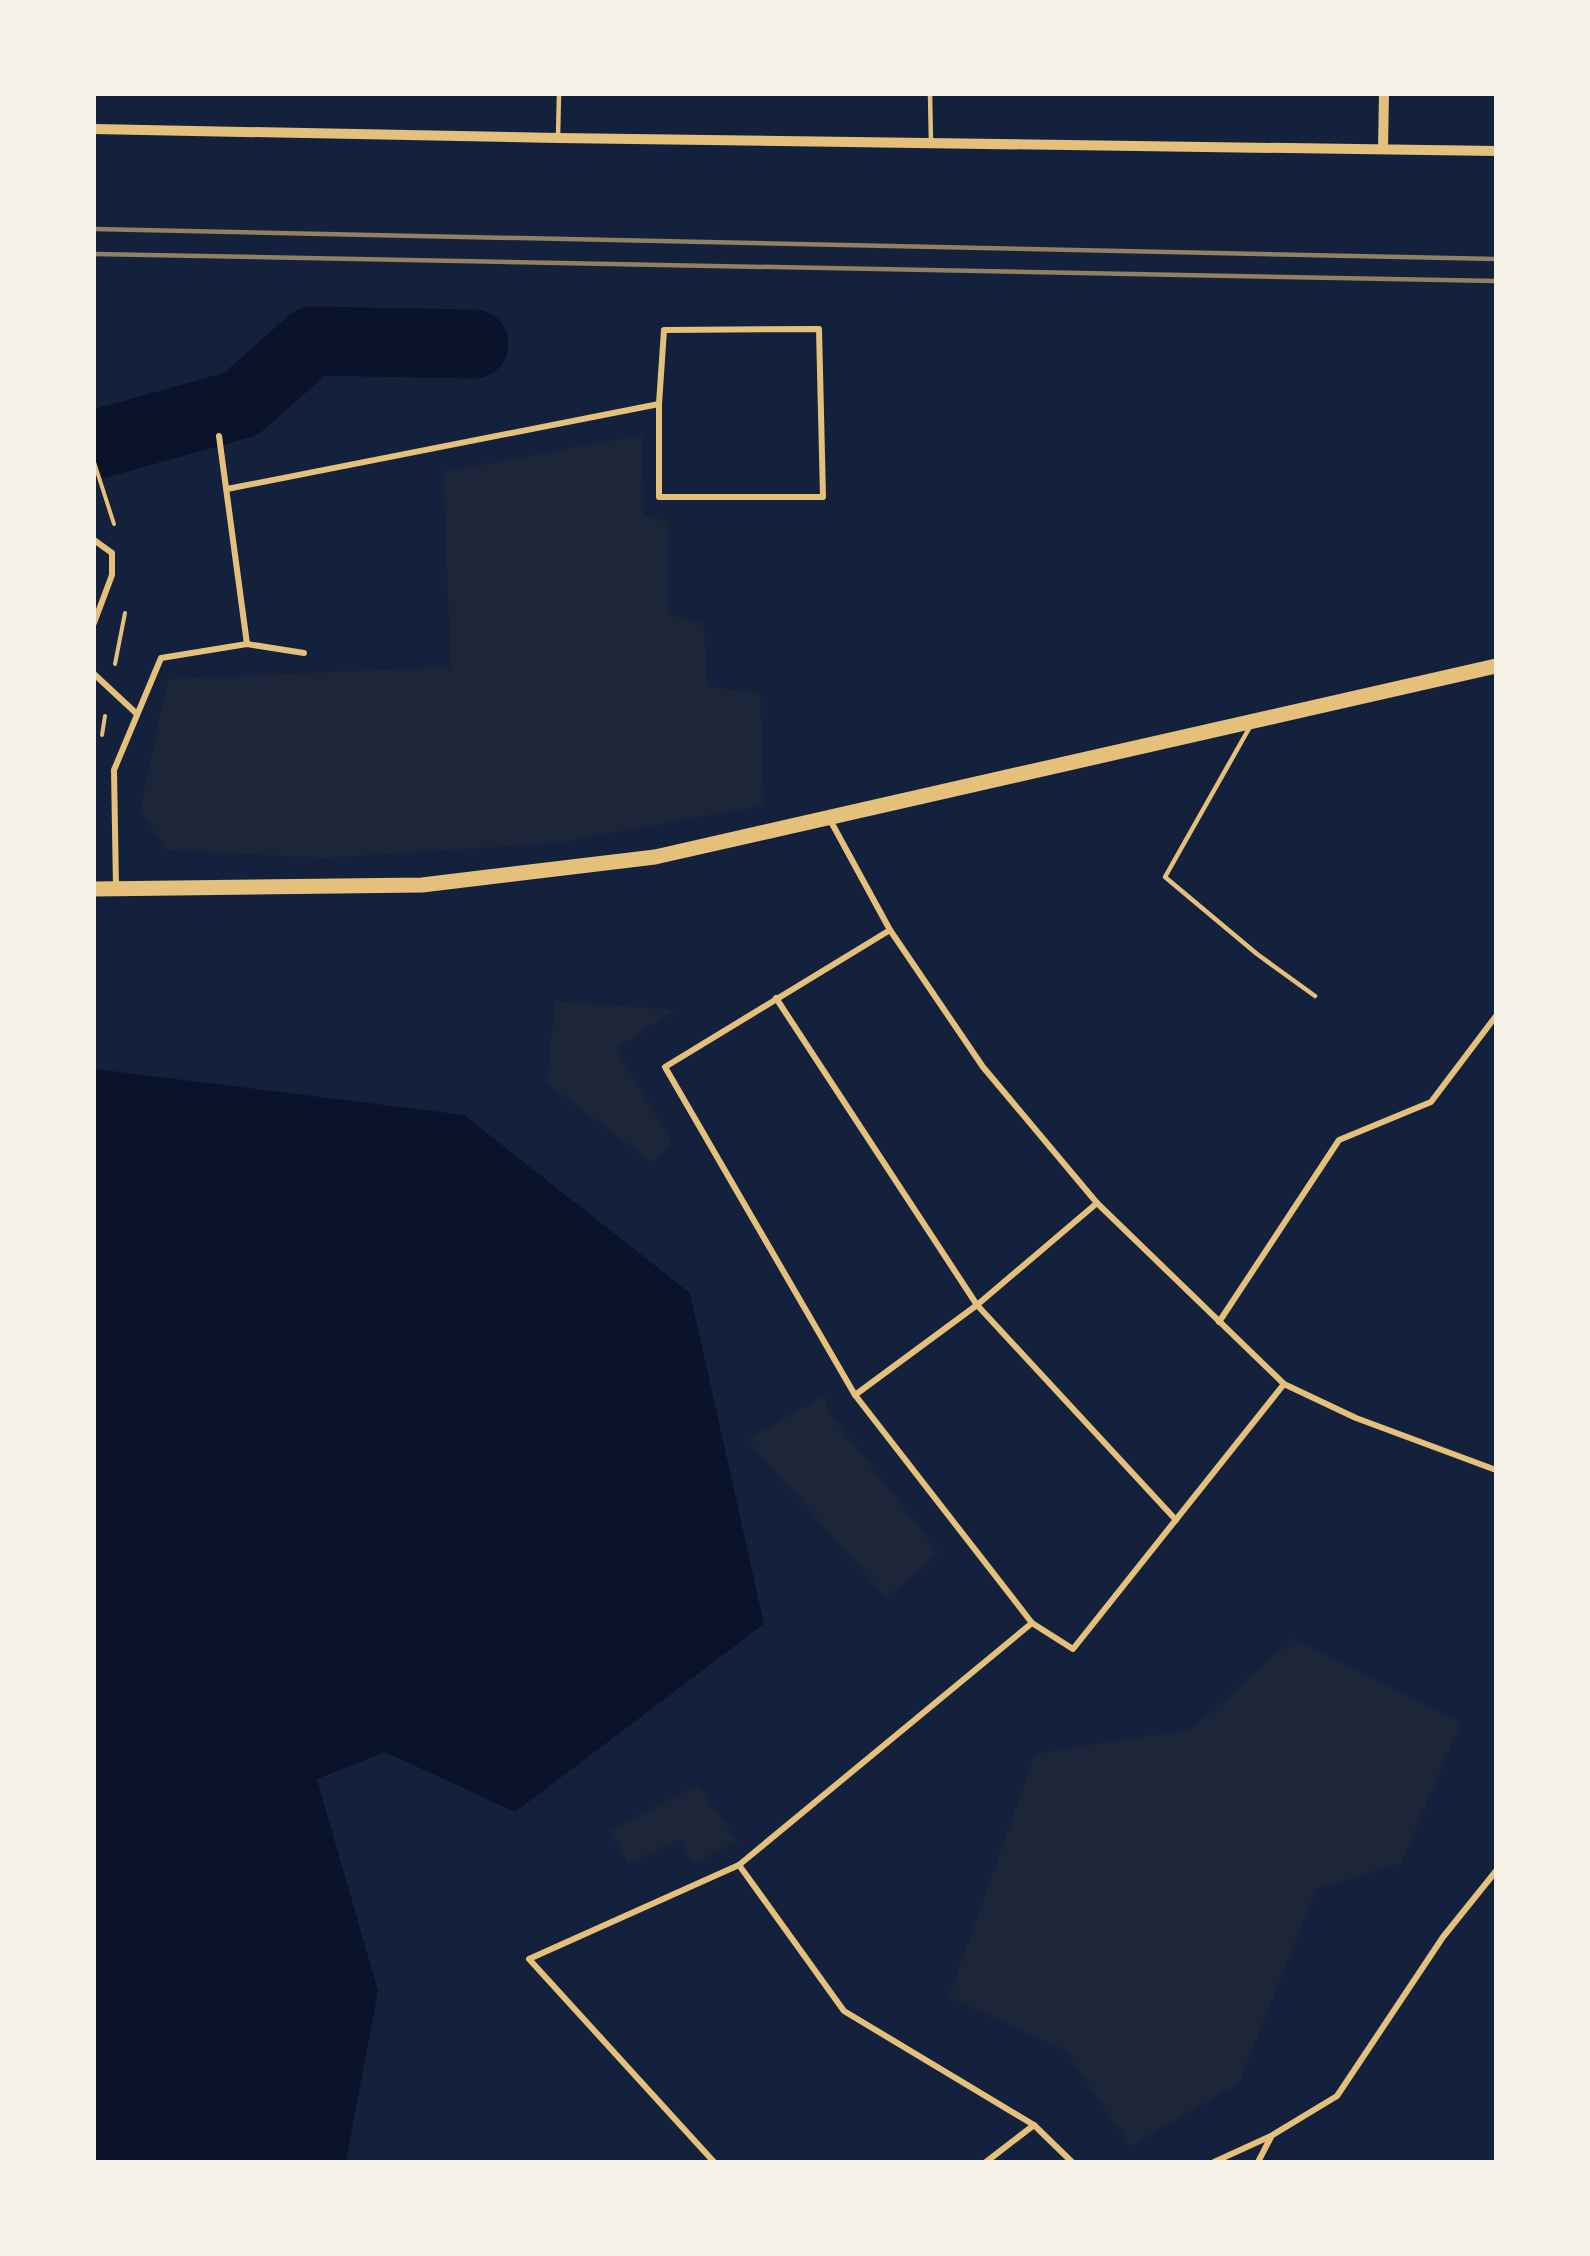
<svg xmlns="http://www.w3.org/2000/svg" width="1590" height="2256" font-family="'DM Sans',sans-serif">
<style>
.green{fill:#1d2539}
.water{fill:#0b132b}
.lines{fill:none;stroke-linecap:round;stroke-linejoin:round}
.river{stroke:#0b132b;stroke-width:69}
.path{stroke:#e5c07b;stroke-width:4}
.service{stroke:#e5c07b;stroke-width:4.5}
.minor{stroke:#e5c07b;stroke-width:6}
.tertiary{stroke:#e5c07b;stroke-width:10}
.primary{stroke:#e5c07b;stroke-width:15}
.rail{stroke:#918062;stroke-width:4.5}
</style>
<rect width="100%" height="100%" fill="#14213d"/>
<g class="green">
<path d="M642,435L644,514L668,523V615L703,623L708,687L760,693L764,805L557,843L326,858L166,850L140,810L168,679L451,667L443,472Z"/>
<path d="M555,1001L674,1010L616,1049L672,1142L652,1162L547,1083Z"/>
<path d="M823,1396L831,1415L939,1553L886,1597L748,1440Z"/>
<path d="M1293,1639L1461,1723L1401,1863L1316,1889L1239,2083L1130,2146L1066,2051L949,1997L1035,1754L1192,1729Z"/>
<path d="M698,1785L737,1841L693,1864L679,1839L628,1864L610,1831Z"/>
</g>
<path class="water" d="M95,1069L464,1115L690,1293L764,1624L515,1812L385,1752L317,1779L378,1991L346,2161H95Z"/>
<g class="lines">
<path class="river" d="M94,445L241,404L312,341L474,344"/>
<g class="path">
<path d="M94,462L114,524"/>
<path d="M115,664L125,613"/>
<path d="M102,735L105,716"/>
</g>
<g class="service">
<path d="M930,94L931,143"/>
<path d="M558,137L559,94"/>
<path d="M1251,725L1165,877L1257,954L1315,996"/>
</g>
<g class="minor">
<path d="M819,329L823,497H659V404L664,330Z"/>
<path d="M219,436L247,644"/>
<path d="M227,489L659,404"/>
<path d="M94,540L112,553V575L94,623"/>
<path d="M94,674L137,714"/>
<path d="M829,818L890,930L983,1067L1097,1203L1284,1384L1356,1418L1496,1470"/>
<path d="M116,887L114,770L161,658L247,644L304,653"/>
<path d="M890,930L665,1067L855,1395L1032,1623L1073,1649L1284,1384"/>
<path d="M776,998L977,1305L1176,1520"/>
<path d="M1219,1322L1339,1140L1431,1102L1496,1016"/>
<path d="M855,1395L977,1305L1097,1203"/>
<path d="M739,1865L844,2011L1034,2125"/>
<path d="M714,2162L529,1959L739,1865L1032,1623"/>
<path d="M986,2162L1034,2125L1072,2162"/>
<path d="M1214,2162L1271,2136L1337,2096L1443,1937L1496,1871"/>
<path d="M1258,2162L1271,2137"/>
</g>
<g class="tertiary">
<path d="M94,129L558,138L1496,151"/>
<path d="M1383,148L1384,94"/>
</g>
<path class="primary" d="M94,889L422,885L655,857L1496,666"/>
<g class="rail">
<path d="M94,229L1496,259"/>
<path d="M94,254L1496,281"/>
</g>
</g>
<rect width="1590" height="2256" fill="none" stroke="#f6f1e7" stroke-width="192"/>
</svg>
